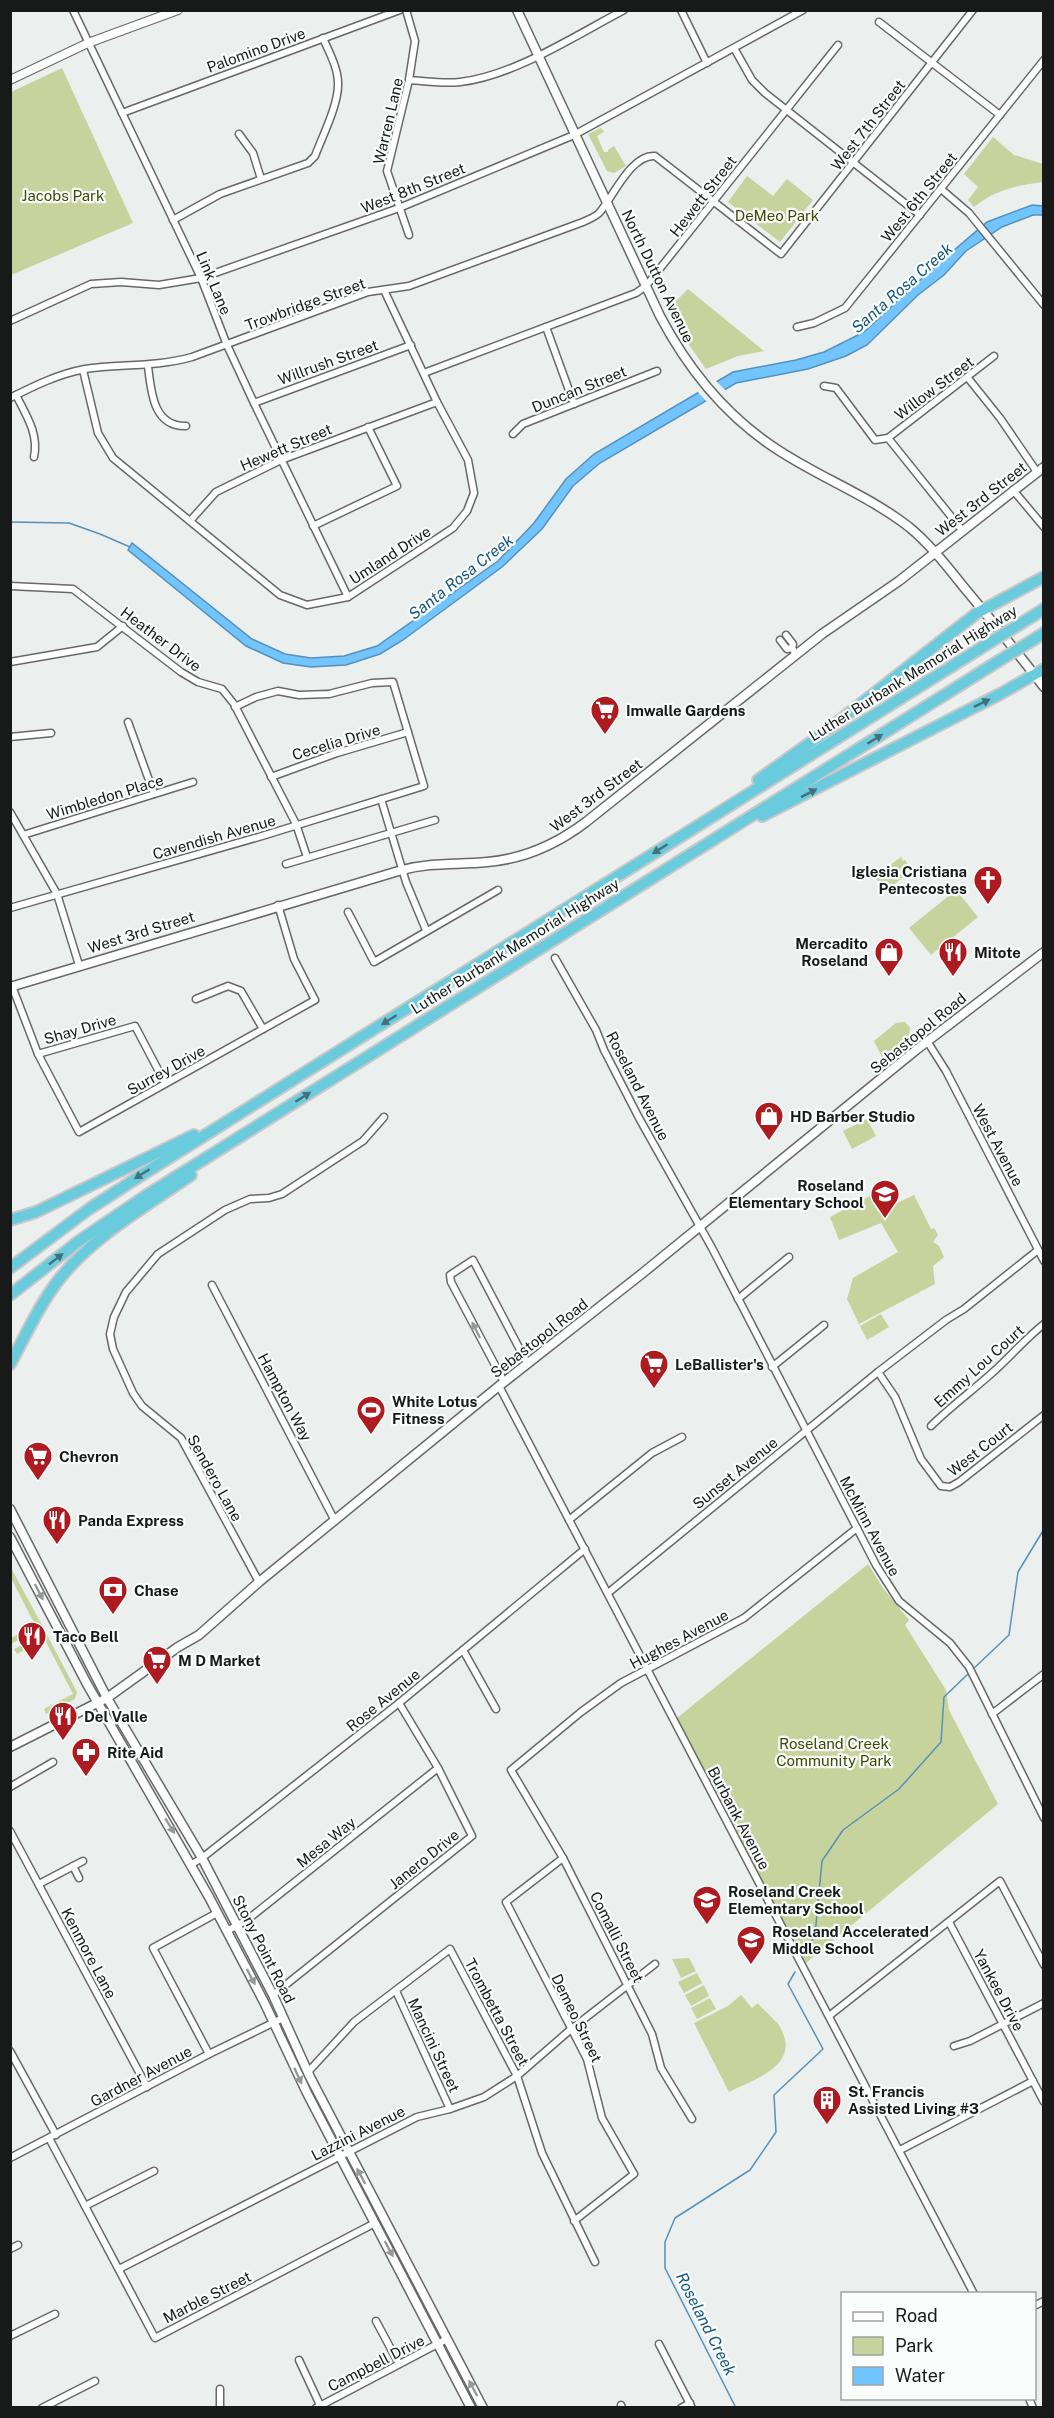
<svg xmlns="http://www.w3.org/2000/svg" width="1054" height="2418" font-family="'Public Sans',sans-serif">
<style>
.green{fill:#c7d39d}
.water{fill:#71c4fe;stroke:#5691b9;stroke-width:1.5}
.pier{fill:#ebefee}
.lines{fill:none;stroke-linecap:round;stroke-linejoin:round}
.stream{stroke:#5691b9;stroke-width:1.5}
.minor-casing{stroke:#666968;stroke-width:9}
.tertiary-casing{stroke:#666968;stroke-width:10}
.secondary-casing{stroke:#666968;stroke-width:11}
.motorway-casing{stroke:#c8c8c8;stroke-width:14}
.minor{stroke:#fff;stroke-width:6}
.tertiary{stroke:#fff;stroke-width:8}
.secondary{stroke:#fff;stroke-width:8}
.motorway{stroke:#6acbdd;stroke-width:10}
.motorway-bridge-casing{stroke:#c8c8c8;stroke-width:14;stroke-linecap:butt}
.motorway-bridge{stroke:#6acbdd;stroke-width:10}
.oneway{fill:#41727b}
.oneway2{fill:#979898}
.labels{text-anchor:middle;dominant-baseline:central;stroke-width:4.5;stroke-linejoin:round;paint-order:stroke}
.street-label{font-size:15px;fill:#181a19;stroke:#f9fdfc}
.park-label{font-size:15px;fill:#3f4902;stroke:#f9fdfc}
.poi-label{font-size:15px;font-weight:bold;fill:#181a19;stroke:#f9fdfc;text-anchor:start}
.water-label{font-size:16px;font-style:italic;fill:#18557c;stroke:#f9fdfc}
</style>
<rect width="100%" height="100%" fill="#ebefee"/>
<g class="green">
<path d="M62,68L133,223L11,275V92Z"/>
<path d="M601,128L604,132L597,136L604,152H608V150L614,146L626,166L614,173L607,171L588,134Z"/>
<path d="M993,137L1014,155L1043,164V182C1018,185 994,190 974,207L968,200L978,187L964,174Z"/>
<path d="M747,176L773,196L787,179L813,200L780,242L728,202Z"/>
<path d="M688,289L764,351L738,356L706,369L675,325L669,308Z"/>
<path d="M901,857L903,861L905,860L912,870L887,890L874,877Z"/>
<path d="M956,890L978,917L931,955L909,928Z"/>
<path d="M905,1022L910,1028L909,1041L884,1061L874,1041L896,1023Z"/>
<path d="M867,1119L876,1136L852,1149L843,1131Z"/>
<path d="M914,1195L931,1229L934,1228L938,1235L933,1242L939,1246L944,1257L933,1266L935,1284L859,1324L847,1299L853,1278L898,1252L881,1223L839,1240L830,1217L870,1196L878,1212Z"/>
<path d="M881,1314L889,1327L867,1340L860,1326Z"/>
<path d="M868,1564L883,1588L909,1620L905,1625L946,1690L949,1710L998,1804L806,1963L677,1718Z"/>
<path d="M10,1566L43,1627L11,1644V1638L35,1625L11,1578Z"/>
<path d="M46,1633L77,1692L75,1699L46,1714L44,1709L73,1694L45,1640L17,1654L14,1649Z"/>
<path d="M689,1958L696,1971L681,1978L672,1959Z"/>
<path d="M697,1973L702,1983L684,1993L678,1982Z"/>
<path d="M704,1985L709,1996L691,2006L685,1995Z"/>
<path d="M741,1995L752,2008L758,2003C763,2010 769,2014 774,2020C779,2023 782,2031 784,2036C795,2068 750,2081 729,2092L694,2023L728,2006Z"/>
<path d="M710,1998L716,2009L697,2019L691,2008Z"/>
</g>
<path class="water" d="M1032,205L1043,206V215H1033L1002,227L966,251L944,275L918,295L867,345L846,356L808,369L736,383L600,463L573,486L542,529L502,567L403,640L380,654L346,665L311,667L283,663L246,646L128,550L132,543L252,639L285,654L311,658L344,656L377,646L498,561L534,523L566,479L594,454L733,372L796,360L824,352L864,332L932,269L987,222Z"/>
<path class="pier" d="M714,379L727,392L708,403L696,390Z"/>
<g class="lines">
<g class="stream">
<path d="M10,522L69,523L100,534L130,547"/>
<path d="M972,1670L1009,1635L1018,1572L1044,1529"/>
<path d="M805,1953L815,1935L822,1861L843,1830L899,1789L941,1742L944,1697L969,1673"/>
<path d="M736,2408L665,2268V2242L675,2218L750,2170L776,2132L774,2095L823,2049L788,1984L795,1972"/>
</g>
<g class="minor-casing">
<g id="minor">
<path d="M73,10L201,278L227,345L254,403L348,597"/>
<path d="M406,10L415,41L409,80L387,171L409,235"/>
<path d="M681,10L707,63"/>
<path d="M879,22L1000,115"/>
<path d="M734,48L752,80L765,93L920,215"/>
<path d="M409,80C426,81 444,84 460,82C514,76 576,35 624,10"/>
<path d="M122,113L400,10"/>
<path d="M239,134L253,153L261,179"/>
<path d="M941,189L969,213L1044,305"/>
<path d="M173,220L220,194L308,163L315,156C322,137 339,104 338,83C338,68 329,52 323,38"/>
<path d="M10,321L91,284L121,282L159,285L201,278L399,208L574,135L803,10"/>
<path d="M546,327L574,404"/>
<path d="M797,327L814,323L845,308L1044,60"/>
<path d="M148,366C151,391 153,427 186,426"/>
<path d="M83,370L98,433L113,458L280,595L307,605L348,597L453,528L467,511L474,493L468,460L437,402L384,290"/>
<path d="M424,373L636,293L646,286L838,45"/>
<path d="M968,378L1000,418L1037,472"/>
<path d="M824,386L836,388L875,440L888,438L962,530"/>
<path d="M16,395C26,415 39,434 34,457"/>
<path d="M10,398C34,386 58,374 85,369C121,364 156,367 192,357L368,292L409,286L583,222C589,219 596,217 600,212C613,197 631,154 655,156L781,254L973,10"/>
<path d="M254,403L411,345"/>
<path d="M513,434L523,424L657,371"/>
<path d="M888,438L994,356"/>
<path d="M1013,490L1044,527"/>
<path d="M190,521L216,492L281,460L437,402"/>
<path d="M313,526L397,486L368,427"/>
<path d="M10,586L73,589L181,672L198,682L222,689L234,704L296,824L307,857"/>
<path d="M786,635L793,644L792,648L796,654"/>
<path d="M780,640L787,649L792,648"/>
<path d="M10,662L97,647L123,626"/>
<path d="M128,722L154,794"/>
<path d="M10,737L51,733"/>
<path d="M271,777L337,753L408,732"/>
<path d="M381,799L406,882L426,930"/>
<path d="M10,812L57,894L79,965"/>
<path d="M23,835L193,782"/>
<path d="M286,864L435,820"/>
<path d="M10,908L262,836L424,786L393,682L372,683L329,694L299,695L278,691L256,697L235,707"/>
<path d="M348,912L374,962L498,890"/>
<path d="M555,958L596,1030L604,1050L639,1118L712,1248L876,1565L899,1601L950,1643L969,1667L1044,1818"/>
<path d="M12,986L38,1054L79,1132L315,1000L294,959L278,905"/>
<path d="M196,999L228,986L241,991L263,1029"/>
<path d="M927,1041L946,1071L1044,1261"/>
<path d="M38,1054L135,1026L165,1083"/>
<path d="M212,1285L335,1521"/>
<path d="M738,1299L789,1257"/>
<path d="M772,1367L824,1325"/>
<path d="M878,1372L895,1397L921,1459L941,1486L950,1487L959,1482L1044,1415"/>
<path d="M504,1382L451,1282L450,1275L473,1260L527,1363"/>
<path d="M499,1386L974,2294"/>
<path d="M931,1426C950,1407 972,1391 992,1373C1010,1357 1025,1339 1044,1324"/>
<path d="M569,1520L652,1453L682,1437"/>
<path d="M259,1582L181,1438L142,1406L133,1393L113,1349L110,1334L114,1317L126,1292L158,1254L225,1210L250,1199L269,1198L282,1194L363,1141L384,1117"/>
<path d="M608,1593L878,1372L946,1320L964,1309L1038,1250"/>
<path d="M463,1650L496,1709"/>
<path d="M992,1714L1044,1674"/>
<path d="M10,1787L53,1762"/>
<path d="M10,1831L147,2087"/>
<path d="M563,1858L506,1902L587,2059L602,2118L634,2174L574,2221"/>
<path d="M192,1864L202,1858L399,1703L585,1549"/>
<path d="M73,1866L79,1878"/>
<path d="M39,1884L83,1861"/>
<path d="M949,1922L1044,2102"/>
<path d="M227,1931L247,1920L438,1768"/>
<path d="M396,1991L450,2109"/>
<path d="M273,1995L472,1836L438,1768L399,1703"/>
<path d="M829,2016L1000,1881L1044,1965"/>
<path d="M954,2046L970,2041L1044,2003"/>
<path d="M10,2051L56,2135"/>
<path d="M209,2054L153,1948L217,1913"/>
<path d="M308,2072L354,2022L450,1949L517,2076L542,2153L595,2262"/>
<path d="M692,2119L661,2068L652,2034L563,1858L511,1770L581,1712L621,1683L744,1618L857,1528"/>
<path d="M49,2138L155,2338L375,2223"/>
<path d="M900,2150L1033,2081"/>
<path d="M10,2158L209,2054L283,2018"/>
<path d="M85,2206L154,2171"/>
<path d="M10,2249L18,2245"/>
<path d="M119,2269L417,2117L450,2109L484,2097L517,2076L570,2030L655,1964"/>
<path d="M1034,2306L1044,2301"/>
<path d="M376,2321L399,2364"/>
<path d="M10,2336L55,2314"/>
<path d="M659,2344L692,2408"/>
<path d="M299,2360L320,2405"/>
<path d="M1029,2398L1033,2408"/>
<path d="M621,2405L622,2408"/>
<path d="M42,2408L95,2381"/>
<path d="M220,2408V2389"/>
<path d="M316,2408L447,2339"/>
<path d="M681,2408L690,2403"/>
</g>
</g>
<g class="tertiary-casing">
<path id="tertiary" d="M10,80L88,43L178,10"/>
</g>
<g class="secondary-casing">
<g id="secondary">
<path d="M517,10L660,316C688,369 725,415 775,448C818,477 868,495 909,527C931,545 949,569 967,591C993,622 1019,655 1044,687"/>
<path d="M10,987L402,870C431,862 458,865 487,862C523,859 557,844 586,822L822,634L899,581L1044,467"/>
<path d="M10,1509L107,1698L202,1858L273,1995L310,2077L483,2408"/>
<path d="M10,1537L87,1684L209,1897L264,2002L307,2093L471,2408"/>
<path d="M10,1747L107,1698L178,1647L199,1635L259,1582L499,1386L644,1272L916,1050L1044,952"/>
</g>
</g>
<g class="motorway-casing">
<g id="motorway">
<path d="M1020,624L1044,609"/>
<path d="M1033,640L1044,633"/>
<path d="M758,780L821,735L977,613L1044,577"/>
<path d="M762,816L1002,693L1044,669"/>
<path d="M10,1220L36,1212L194,1135"/>
<path d="M10,1268L89,1209L140,1176L984,646"/>
<path d="M10,1295L79,1241L147,1195L997,662"/>
<path d="M10,1364C26,1335 40,1303 61,1277C95,1235 147,1206 191,1175"/>
</g>
</g>
<use href="#minor" class="minor"/>
<use href="#tertiary" class="tertiary"/>
<use href="#secondary" class="secondary"/>
<use href="#motorway" class="motorway"/>
<g class="motorway-bridge-casing">
<g id="motorway-bridge">
<path d="M984,646L1020,624"/>
<path d="M997,662L1033,640"/>
</g>
</g>
<use href="#motorway-bridge" class="motorway-bridge"/>
</g>
<defs><path id="oneway-solid" d="M-6-.8H1V-3.2L6.5 0L1 3.2V.8H-6Z" transform="scale(1.5)"/></defs>
<g class="oneway">
<use href="#oneway-solid" transform="translate(982 703) rotate(-26)"/>
<use href="#oneway-solid" transform="translate(875 739) rotate(-32)"/>
<use href="#oneway-solid" transform="translate(809 793) rotate(-27)"/>
<use href="#oneway-solid" transform="translate(660 849) rotate(148)"/>
<use href="#oneway-solid" transform="translate(389 1020) rotate(148)"/>
<use href="#oneway-solid" transform="translate(303 1097) rotate(-32)"/>
<use href="#oneway-solid" transform="translate(142 1174) rotate(148)"/>
<use href="#oneway-solid" transform="translate(56 1259) rotate(-38)"/>
</g>
<g class="oneway2">
<use href="#oneway-solid" transform="translate(476 1330) rotate(-117)"/>
<use href="#oneway-solid" transform="translate(39 1592) rotate(63)"/>
<use href="#oneway-solid" transform="translate(170 1826) rotate(59)"/>
<use href="#oneway-solid" transform="translate(251 1977) rotate(62)"/>
<use href="#oneway-solid" transform="translate(298 2076) rotate(65)"/>
<use href="#oneway-solid" transform="translate(361 2176) rotate(-118)"/>
<use href="#oneway-solid" transform="translate(389 2249) rotate(62)"/>
<use href="#oneway-solid" transform="translate(473 2388) rotate(-118)"/>
</g>
<defs>
<g id="supermarket-pin" transform="scale(1.5)"><path d="M0 17L-7.5 6A9.5 9.5 0 1 1 7.5 6Z" fill="#ad1a1f" stroke="#f9fdfc"/><path d="M-6-5.5h2.5l.6 2H6L4.5 2H-2.5L-4.4-4H-6ZM-1.5 3.2a1.3 1.3 0 1 0 .1 0ZM3 3.2a1.3 1.3 0 1 0 .1 0Z" fill="#fff"/></g>
<g id="church-pin" transform="scale(1.5)"><path d="M0 17L-7.5 6A9.5 9.5 0 1 1 7.5 6Z" fill="#ad1a1f" stroke="#f9fdfc"/><path d="M-1.2-6h2.4v3.5h3.3v2.4h-3.3V6h-2.4V-.1h-3.3v-2.4h3.3Z" fill="#fff"/></g>
<g id="shop-pin" transform="scale(1.5)"><path d="M0 17L-7.5 6A9.5 9.5 0 1 1 7.5 6Z" fill="#ad1a1f" stroke="#f9fdfc"/><path d="M-5-2.5h2.3a2.7 3.5 0 0 1 5.4 0H5L5.5 6h-11ZM-1.5-2.5h3a1.5 2.3 0 0 0-3 0Z" fill="#fff"/></g>
<g id="restaurant-pin" transform="scale(1.5)"><path d="M0 17L-7.5 6A9.5 9.5 0 1 1 7.5 6Z" fill="#ad1a1f" stroke="#f9fdfc"/><path d="M-5-6h1v4h1v-4h1v4h1v-4h1v5L-1.5 .5V6h-2V.5L-5-1ZM5-6V6H3V1.5H1.5Q1.5-4 5-6Z" fill="#fff"/></g>
<g id="school-pin" transform="scale(1.5)"><path d="M0 17L-7.5 6A9.5 9.5 0 1 1 7.5 6Z" fill="#ad1a1f" stroke="#f9fdfc"/><path d="M0-5L7-2L0 1L-7-2ZM-4 1L0 2.5L4 1V4Q0 6-4 4Z" fill="#fff"/></g>
<g id="stadium-pin" transform="scale(1.5)"><path d="M0 17L-7.5 6A9.5 9.5 0 1 1 7.5 6Z" fill="#ad1a1f" stroke="#f9fdfc"/><path d="M0-5a6.5 5 0 1 0 0 10a6.5 5 0 1 0 0-10ZM-3.5-1.8h7v3.6h-7Z" fill="#fff"/></g>
<g id="bank-pin" transform="scale(1.5)"><path d="M0 17L-7.5 6A9.5 9.5 0 1 1 7.5 6Z" fill="#ad1a1f" stroke="#f9fdfc"/><path d="M-6-4H6V4H-6ZM0-2.3a2.3 2.3 0 1 0 0 4.6a2.3 2.3 0 1 0 0-4.6Z" fill="#fff"/></g>
<g id="pharmacy-pin" transform="scale(1.5)"><path d="M0 17L-7.5 6A9.5 9.5 0 1 1 7.5 6Z" fill="#ad1a1f" stroke="#f9fdfc"/><path d="M-2-6h4v4h4v4h-4v4h-4v-4h-4v-4h4Z" fill="#fff"/></g>
<g id="building-pin" transform="scale(1.5)"><path d="M0 17L-7.5 6A9.5 9.5 0 1 1 7.5 6Z" fill="#ad1a1f" stroke="#f9fdfc"/><path d="M-4-6H4V6H1V3H-1V6H-4ZM-2.5-4.3h1.7v1.8h-1.7ZM.8-4.3h1.7v1.8H.8ZM-2.5-1h1.7V.8h-1.7ZM.8-1h1.7V.8H.8Z" fill="#fff"/></g>
</defs>
<g fill-rule="evenodd">
<use href="#supermarket-pin" x="605" y="710"/>
<use href="#church-pin" x="988" y="880"/>
<use href="#shop-pin" x="889" y="952"/>
<use href="#restaurant-pin" x="953" y="952"/>
<use href="#shop-pin" x="769" y="1116"/>
<use href="#school-pin" x="885" y="1194"/>
<use href="#supermarket-pin" x="654" y="1364"/>
<use href="#stadium-pin" x="371" y="1410"/>
<use href="#supermarket-pin" x="38" y="1456"/>
<use href="#restaurant-pin" x="57" y="1520"/>
<use href="#bank-pin" x="113" y="1590"/>
<use href="#restaurant-pin" x="32" y="1636"/>
<use href="#supermarket-pin" x="157" y="1660"/>
<use href="#restaurant-pin" x="63" y="1716"/>
<use href="#pharmacy-pin" x="86" y="1752"/>
<use href="#school-pin" x="707" y="1900"/>
<use href="#school-pin" x="751" y="1940"/>
<use href="#building-pin" x="827" y="2100"/>
</g>
<g class="labels">
<g class="street-label">
<text transform="translate(256 50) rotate(-20)">Palomino Drive</text>
<text transform="translate(388 121) rotate(-77)">Warren Lane</text>
<text transform="translate(868 125) rotate(-52)">West 7th Street</text>
<text transform="translate(413 188) rotate(-22)">West 8th Street</text>
<text transform="translate(703 196) rotate(-52)">Hewett Street</text>
<text transform="translate(919 197) rotate(-51)">West 6th Street</text>
<text transform="translate(658 276) rotate(64)">North Dutton Avenue</text>
<text transform="translate(214 283) rotate(67)">Link Lane</text>
<text transform="translate(305 304) rotate(-20)">Trowbridge Street</text>
<text transform="translate(328 362) rotate(-20)">Willrush Street</text>
<text transform="translate(934 388) rotate(-37)">Willow Street</text>
<text transform="translate(579 389) rotate(-22)">Duncan Street</text>
<text transform="translate(286 447) rotate(-23)">Hewett Street</text>
<text transform="translate(981 499) rotate(-38)">West 3rd Street</text>
<text transform="translate(390 555) rotate(-33)">Umland Drive</text>
<text transform="translate(161 639) rotate(37)">Heather Drive</text>
<text transform="translate(913 673) rotate(-32)">Luther Burbank Memorial Highway</text>
<text transform="translate(336 742) rotate(-17)">Cecelia Drive</text>
<text transform="translate(596 795) rotate(-37)">West 3rd Street</text>
<text transform="translate(105 797) rotate(-17)">Wimbledon Place</text>
<text transform="translate(214 837) rotate(-16)">Cavendish Avenue</text>
<text transform="translate(141 932) rotate(-17)">West 3rd Street</text>
<text transform="translate(515 946) rotate(-32)">Luther Burbank Memorial Highway</text>
<text transform="translate(80 1029) rotate(-16)">Shay Drive</text>
<text transform="translate(918 1033) rotate(-39)">Sebastopol Road</text>
<text transform="translate(166 1070) rotate(-29)">Surrey Drive</text>
<text transform="translate(638 1086) rotate(63)">Roseland Avenue</text>
<text transform="translate(998 1145) rotate(62)">West Avenue</text>
<text transform="translate(539 1338) rotate(-38)">Sebastopol Road</text>
<text transform="translate(979 1366) rotate(-42)">Emmy Lou Court</text>
<text transform="translate(285 1397) rotate(62)">Hampton Way</text>
<text transform="translate(980 1449) rotate(-38)">West Court</text>
<text transform="translate(735 1473) rotate(-39)">Sunset Avenue</text>
<text transform="translate(215 1478) rotate(61)">Sendero Lane</text>
<text transform="translate(870 1526) rotate(62)">McMinn Avenue</text>
<text transform="translate(679 1639) rotate(-28)">Hughes Avenue</text>
<text transform="translate(383 1700) rotate(-39)">Rose Avenue</text>
<text transform="translate(739 1818) rotate(62)">Burbank Avenue</text>
<text transform="translate(326 1842) rotate(-39)">Mesa Way</text>
<text transform="translate(424 1859) rotate(-39)">Janero Drive</text>
<text transform="translate(617 1937) rotate(63)">Comalli Street</text>
<text transform="translate(264 1949) rotate(63)">Stony Point Road</text>
<text transform="translate(89 1953) rotate(62)">Kenmore Lane</text>
<text transform="translate(999 1990) rotate(62)">Yankee Drive</text>
<text transform="translate(497 2012) rotate(62)">Trombetta Street</text>
<text transform="translate(577 2018) rotate(64)">Demeo Street</text>
<text transform="translate(434 2045) rotate(65)">Mancini Street</text>
<text transform="translate(141 2076) rotate(-28)">Gardner Avenue</text>
<text transform="translate(358 2133) rotate(-27)">Lazzini Avenue</text>
<text transform="translate(207 2297) rotate(-27)">Marble Street</text>
<text transform="translate(376 2363) rotate(-27)">Campbell Drive</text>
</g>
<g class="park-label">
<text x="63" y="195">Jacobs Park</text>
<text x="777" y="215">DeMeo Park</text>
<text x="834" y="1743">Roseland Creek<tspan x="834" dy="17">Community Park</tspan></text>
</g>
<g class="poi-label">
<text x="626" y="710">Imwalle Gardens</text>
<text x="967" y="871" text-anchor="end">Iglesia Cristiana<tspan x="967" dy="17">Pentecostes</tspan></text>
<text x="868" y="943" text-anchor="end">Mercadito<tspan x="868" dy="17">Roseland</tspan></text>
<text x="974" y="952">Mitote</text>
<text x="790" y="1116">HD Barber Studio</text>
<text x="864" y="1185" text-anchor="end">Roseland<tspan x="864" dy="17">Elementary School</tspan></text>
<text x="675" y="1364">LeBallister's</text>
<text x="392" y="1401">White Lotus<tspan x="392" dy="17">Fitness</tspan></text>
<text x="59" y="1456">Chevron</text>
<text x="78" y="1520">Panda Express</text>
<text x="134" y="1590">Chase</text>
<text x="53" y="1636">Taco Bell</text>
<text x="178" y="1660">M D Market</text>
<text x="84" y="1716">Del Valle</text>
<text x="107" y="1752">Rite Aid</text>
<text x="728" y="1891">Roseland Creek<tspan x="728" dy="17">Elementary School</tspan></text>
<text x="772" y="1931">Roseland Accelerated<tspan x="772" dy="17">Middle School</tspan></text>
<text x="848" y="2091">St. Francis<tspan x="848" dy="17">Assisted Living #3</tspan></text>
</g>
<g class="water-label">
<text transform="translate(902 288) rotate(-41)">Santa Rosa Creek</text>
<text transform="translate(461 577) rotate(-38)">Santa Rosa Creek</text>
<text transform="translate(706 2324) rotate(63)">Roseland Creek</text>
</g>
</g>
<rect width="1054" height="2418" fill="none" stroke="#181a19" stroke-width="24"/>
<rect x="841" y="2292" width="195" height="108" fill="#f9fdfc" stroke="#9fa2a1" stroke-width="1.5"/>
<rect x="853" y="2312" width="30" height="9" fill="#ffffff" stroke="#9fa2a1" stroke-width="1.5"/>
<text x="895" y="2322" font-size="18" fill="#181a19">Road</text>
<rect x="853" y="2337" width="30" height="18" fill="#c7d39d" stroke="#9fa2a1" stroke-width="1.5"/>
<text x="895" y="2352" font-size="18" fill="#181a19">Park</text>
<rect x="853" y="2367" width="30" height="18" fill="#71c4fe" stroke="#9fa2a1" stroke-width="1.5"/>
<text x="895" y="2382" font-size="18" fill="#181a19">Water</text>
</svg>
